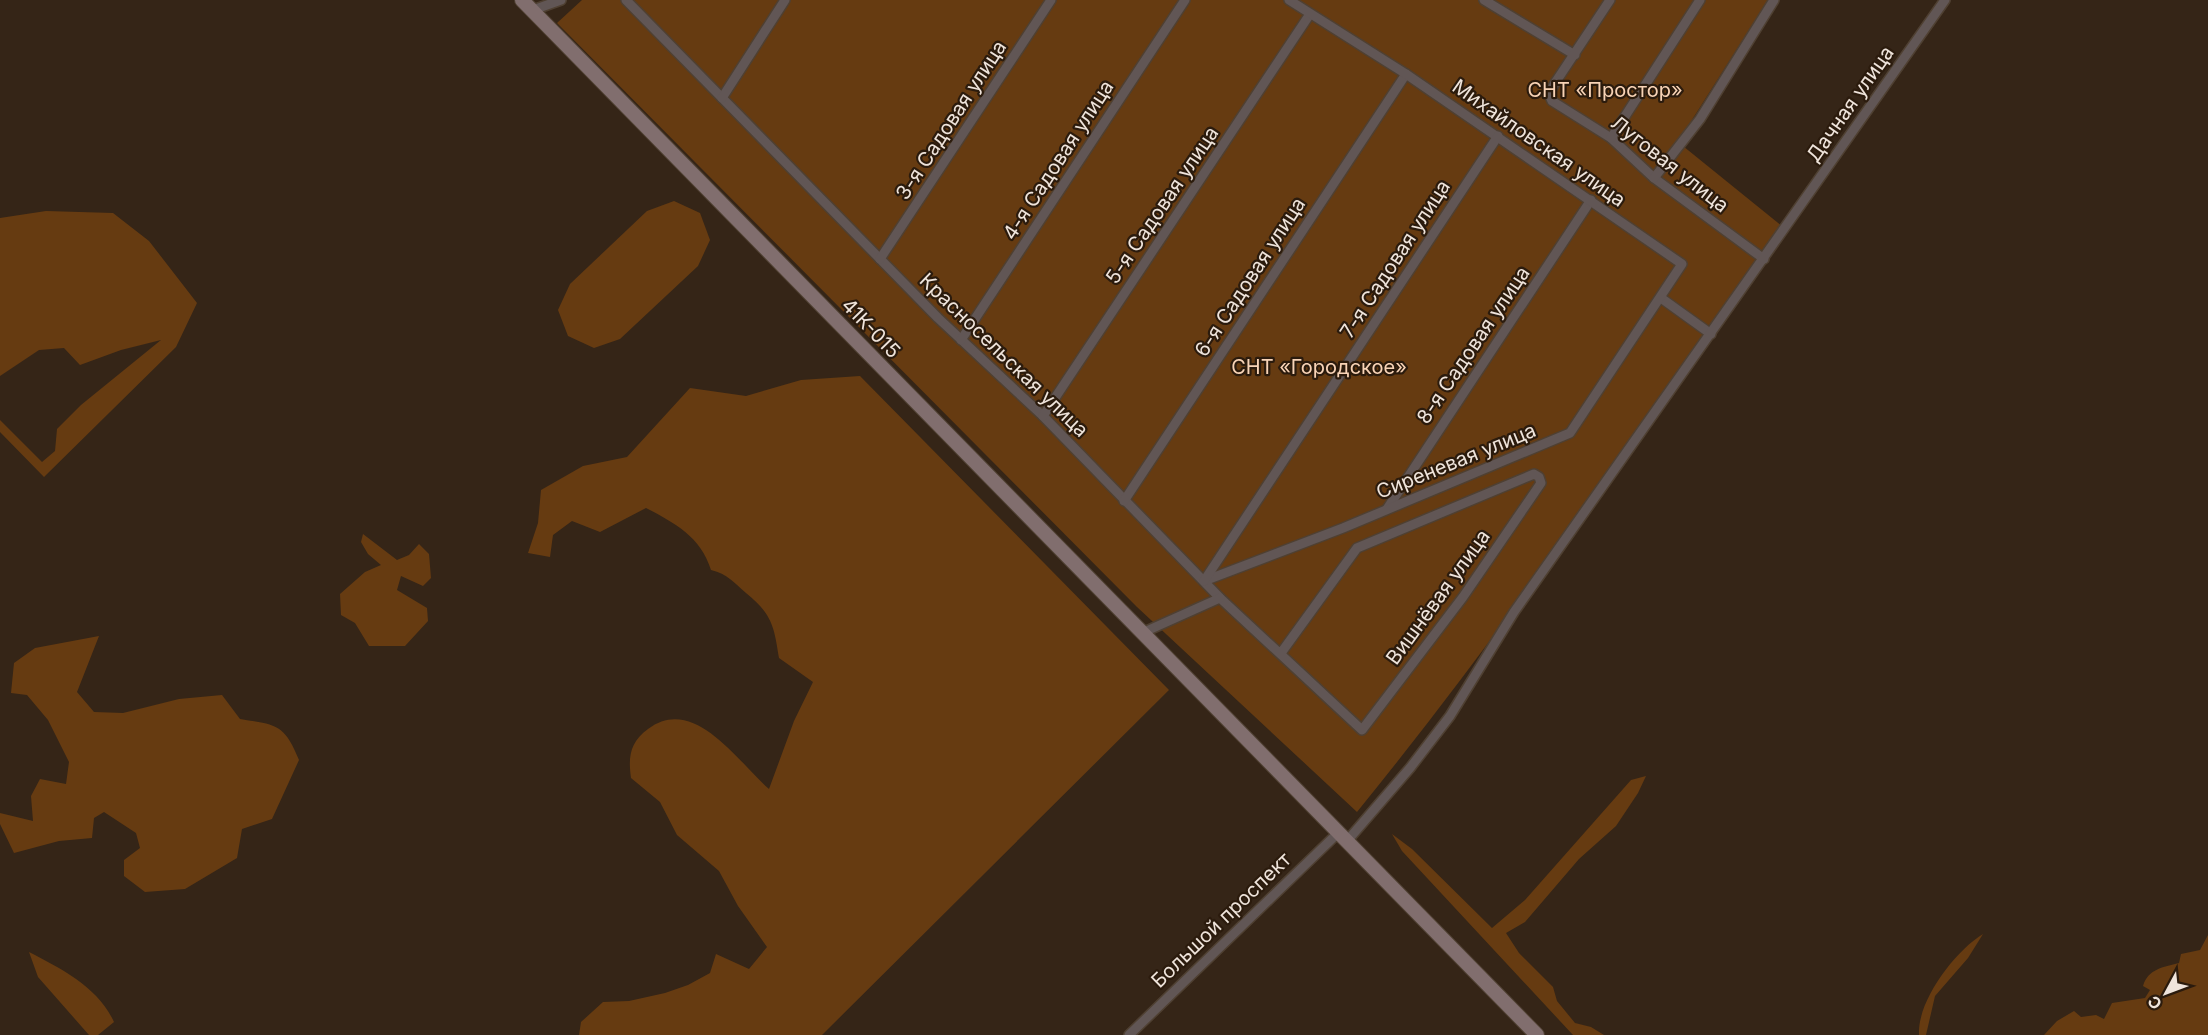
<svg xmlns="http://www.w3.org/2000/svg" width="2208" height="1035" font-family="Inter,sans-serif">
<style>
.green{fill:#663b11}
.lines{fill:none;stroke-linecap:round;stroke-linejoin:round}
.street-casing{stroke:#4f4032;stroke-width:12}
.secondary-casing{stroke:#4f4032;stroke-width:16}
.street{stroke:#615655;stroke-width:9}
.secondary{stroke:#816e6e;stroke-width:14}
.labels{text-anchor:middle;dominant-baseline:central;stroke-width:4.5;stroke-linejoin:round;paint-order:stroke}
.park-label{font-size:20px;fill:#f8d3b6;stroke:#2b1b0d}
.street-label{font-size:20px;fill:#efe4db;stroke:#2b1b0d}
</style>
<rect width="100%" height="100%" fill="#352517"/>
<g class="green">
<path d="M582,0H1768L1678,142L1783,227C1645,425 1509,625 1357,812L1137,607L557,23Z"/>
<path d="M674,201L700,213L710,240L698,266L620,339L594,348L568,336L558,310L570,284L647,211Z"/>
<path d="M46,211L113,213L149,241L197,303L176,347L44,477L0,432V420L42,462L55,451L57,429L81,405L161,340L121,350L80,365L64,348L39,350L0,376V218Z"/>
<path d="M860,376L1169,690L822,1035H579L581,1022L603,1002L629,1001L665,993L688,985L710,973L716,954L749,969L767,947L738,906L719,871L677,835L660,802L631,778C628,757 630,742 648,729C694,694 738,762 769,789L794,721L813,682L779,658C774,626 772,614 746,593C733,582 728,574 711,570C701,537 675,523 646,508L600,532L572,521L553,535L550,557L528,553L538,523L541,490L583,466L627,457L690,388L746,396L801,380Z"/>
<path d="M363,534L397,560L409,555L419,544L429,554L431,578L423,586L401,576L397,590L427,608L428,621L405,646H369L355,623L341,615L340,594L365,572L381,565L368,554L361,542Z"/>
<path d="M99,636L77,692L94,712L123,713L179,699L222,695L240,719C276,725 284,723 299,760L272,819L242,829L237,858L185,889L145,892L124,876V860L140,848L136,833L104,812L94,818L92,838L59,841L14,853L0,824V813L33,821L31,796L40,779L66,784L69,762L48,720L27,695L11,693L14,663L35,648Z"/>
<path d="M1646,776L1638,793L1616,826L1579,859L1525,922L1506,933L1519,953L1553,987L1557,1001L1575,1023L1591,1027L1604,1035H1573L1402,851L1392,834L1412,849L1492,928L1525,900L1631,780Z"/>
<path d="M1983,934L1968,958L1935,996L1926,1035H1919C1917,1001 1955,951 1983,934Z"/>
<path d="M2208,935V1035H2044L2057,1021L2074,1011L2081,1017L2096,1015L2104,1019L2112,1003L2145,998L2150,990L2143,986C2148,969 2163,967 2179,963L2181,954L2200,950Z"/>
<path d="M29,952C62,969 98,987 114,1022L98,1035H89L38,977Z"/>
</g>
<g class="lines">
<g class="street-casing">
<g id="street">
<path d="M626,0L938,318L1043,416L1220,598L1362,730L1463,597L1541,483L1539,477L1534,474L1357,548L1281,653"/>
<path d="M1484,0L1575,55"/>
<path d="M1610,0L1555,83L1549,94L1552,101L1611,138L1654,178L1764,259"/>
<path d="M533,10L561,0"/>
<path d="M722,98L785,0"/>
<path d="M1611,138L1700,0"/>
<path d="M1654,178L1700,119L1774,0"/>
<path d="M880,259L1051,0"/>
<path d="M1661,298L1711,334"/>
<path d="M961,340L1185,0"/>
<path d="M1043,416L1310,14"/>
<path d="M1124,501L1406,74"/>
<path d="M1387,509L1591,200"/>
<path d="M1204,581L1343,528L1570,433L1682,264L1406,74L1289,0"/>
<path d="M1204,581L1498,136"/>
<path d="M1142,633L1220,598"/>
<path d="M1347,841L1410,768L1450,716L1514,612L1945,0"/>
<path d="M1129,1035L1339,832"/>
</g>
</g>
<g class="secondary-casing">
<path id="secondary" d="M522,0L1537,1035"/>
</g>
<use href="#street" class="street"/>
<use href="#secondary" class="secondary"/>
</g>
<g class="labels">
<g class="park-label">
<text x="1605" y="90">СНТ «Простор»</text>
<text x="1319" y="367">СНТ «Городское»</text>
</g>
<g class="street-label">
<text transform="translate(1850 104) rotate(-55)">Дачная улица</text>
<text transform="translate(951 120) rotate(-57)">3-я Садовая улица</text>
<text transform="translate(1539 143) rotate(35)">Михайловская улица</text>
<text transform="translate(1058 160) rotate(-57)">4-я Садовая улица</text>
<text transform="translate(1670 164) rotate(38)">Луговая улица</text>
<text transform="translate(1162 205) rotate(-56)">5-я Садовая улица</text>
<text transform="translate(1395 259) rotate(-57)">7-я Садовая улица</text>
<text transform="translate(1250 277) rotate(-57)">6-я Садовая улица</text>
<text transform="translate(871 328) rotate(46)">41К-015</text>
<text transform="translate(1473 345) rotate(-56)">8-я Садовая улица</text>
<text transform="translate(1004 355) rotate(44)">Красносельская улица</text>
<text transform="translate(1456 461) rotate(-22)">Сиреневая улица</text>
<text transform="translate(1438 597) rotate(-54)">Вишнёвая улица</text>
<text transform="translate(1221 920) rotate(-44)">Большой проспект</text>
</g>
</g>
<g transform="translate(2166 993) rotate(229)" stroke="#2b1b0d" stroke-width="4.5" paint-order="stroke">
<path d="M0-4.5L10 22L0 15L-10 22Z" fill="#efe4db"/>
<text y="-9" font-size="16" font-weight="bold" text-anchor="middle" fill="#efe4db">С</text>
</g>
</svg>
